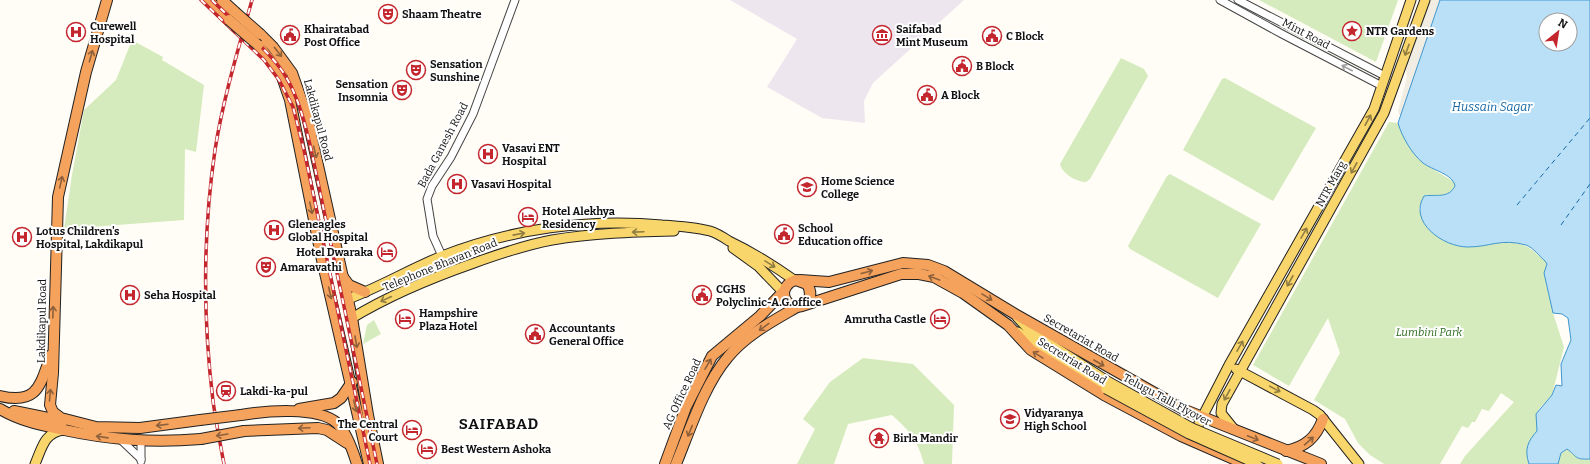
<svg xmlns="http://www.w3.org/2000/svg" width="1590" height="464" font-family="Bitter,serif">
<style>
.industrial{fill:#eee6ef}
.green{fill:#d5ebbd}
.plaza{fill:#f1ede2}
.water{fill:#b9e0f7;stroke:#3f96cf;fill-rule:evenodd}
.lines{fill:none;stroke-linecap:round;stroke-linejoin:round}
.ferry{stroke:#1768a6;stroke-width:1;stroke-dasharray:5 4;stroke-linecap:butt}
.minor-casing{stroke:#444;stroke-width:9}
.major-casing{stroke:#222;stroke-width:11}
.highway-casing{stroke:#222;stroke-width:12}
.minor{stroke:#fff;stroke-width:7}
.major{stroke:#f9d66b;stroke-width:9}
.highway{stroke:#f5a25d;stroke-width:10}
.rail-casing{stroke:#c4262e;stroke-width:3.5}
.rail{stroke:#fff;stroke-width:2;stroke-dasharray:6;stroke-linecap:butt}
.major-bridge-casing{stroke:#222;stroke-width:11;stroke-linecap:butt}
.highway-bridge-casing{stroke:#222;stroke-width:12;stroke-linecap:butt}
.major-bridge{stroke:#f9d66b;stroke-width:9}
.highway-bridge{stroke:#f5a25d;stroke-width:10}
.oneway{stroke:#917d42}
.oneway2{stroke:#8e613b}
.oneway3{stroke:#a0a0a0}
.labels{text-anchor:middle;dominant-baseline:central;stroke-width:4;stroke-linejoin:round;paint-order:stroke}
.poi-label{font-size:11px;font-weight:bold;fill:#111;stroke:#fff;text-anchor:start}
.street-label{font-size:11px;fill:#111;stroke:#fff}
.park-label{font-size:11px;font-style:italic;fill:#2f6b1f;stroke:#fff}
.water-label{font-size:12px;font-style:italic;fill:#1768a6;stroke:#fff}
.district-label{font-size:15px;font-weight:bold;letter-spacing:1px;fill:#111;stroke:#fff}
</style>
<rect width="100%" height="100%" fill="#fffdf5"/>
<path class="industrial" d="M730,0H964L873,83L864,101L865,123L822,118L767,87L797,39Z"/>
<g class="green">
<path d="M1259,0H1398L1376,62Z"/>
<path d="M132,40L163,57L162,60L204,85L196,152L185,149L184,220L64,229L72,175L84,110L116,80Z"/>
<path d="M1121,58L1144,69L1148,76L1090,179L1086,182C1077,182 1062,174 1060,164Z"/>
<path d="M1225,78L1316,128L1273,201L1183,150L1222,79Z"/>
<path d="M1389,122L1398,123L1411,148L1423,163L1454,182C1457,200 1435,194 1424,196L1419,209C1424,217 1428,228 1434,233C1466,263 1509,224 1538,255C1541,258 1545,260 1547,264L1544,273L1553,313L1564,347L1552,395L1539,409L1537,431L1528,460L1529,464H1460L1465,456L1514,402L1501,393L1489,411L1482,409L1475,422H1472L1468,428L1462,426L1440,464H1384L1370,455L1358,443L1345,419L1314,400L1340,353L1328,318L1289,386L1253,365Z"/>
<path d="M1170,174L1261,224L1218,298L1130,249L1128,246L1167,176Z"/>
<path d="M374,320L381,334L363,344L367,325Z"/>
<path d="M863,358L913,364L954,405L952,464H924C918,441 910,431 892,415L848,424L834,464H797L815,429L803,419L830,382Z"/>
<path d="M1568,449L1584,460L1590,459V464H1558L1561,453Z"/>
</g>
<path class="plaza" d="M1430,0H1440L1401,119L1398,111L1407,77L1406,70Z"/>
<path class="water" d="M1440,0H1590V459C1574,460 1577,456 1567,449L1561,453L1558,464H1529C1524,449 1528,441 1537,431L1536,414L1552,395L1556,385L1562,386L1561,364L1571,340L1568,318L1562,314L1553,313L1544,273L1547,264L1545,261C1539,256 1534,248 1526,245C1501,238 1490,247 1468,247C1443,247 1408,222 1424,196C1437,194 1448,199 1455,186C1453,174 1432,170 1423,163C1412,154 1402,137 1398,123ZM1546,20H1570V44H1546Z"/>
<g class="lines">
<g class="ferry">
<path d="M1517,205L1590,118"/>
<path d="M1561,225L1590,184"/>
</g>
<g class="minor-casing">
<g id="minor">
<path d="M1220,0L1282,34L1382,86"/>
<path d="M1238,0L1385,76"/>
<path d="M442,256L433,236L427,199L432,186L451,157L473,114L515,0"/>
<path d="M121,440L141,459"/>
<path d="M141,442V461"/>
</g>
</g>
<g class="major-casing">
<g id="major">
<path d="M733,248L758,266L783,292"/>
<path d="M348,299C380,287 410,269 442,256C510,229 589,218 662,225C678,226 694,227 710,231C717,233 723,237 729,241C752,252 773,265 794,280"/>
<path d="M1017,317L1030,331L1109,382"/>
<path d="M352,318C390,295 431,278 474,263C499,254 525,245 552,240C593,233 633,232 674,231"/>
<path d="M1018,332L1106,389"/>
<path d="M1236,369L1313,410L1320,415L1359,464"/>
<path d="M1233,428L1221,413L1222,404L1384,113L1425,0"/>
<path d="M1193,435L1229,365L1374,109L1411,0"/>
<path d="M35,464C42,448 44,433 63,430"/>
</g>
</g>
<g class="highway-casing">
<g id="highway">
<path d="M107,0L86,72L58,197L53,373L50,405L53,412L61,418L96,427L140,428L200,420"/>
<path d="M208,0L229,20"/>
<path d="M222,0L235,12"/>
<path d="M260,34L273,47L292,73L307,116L352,318L368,415L378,464"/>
<path d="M258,45L281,74L290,100L322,260L369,464"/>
<path d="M343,277L349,285L365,292"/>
<path d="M800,280L829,282L903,263L928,265L944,271L1015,314L1185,410L1321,464"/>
<path d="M804,305C811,299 812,292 807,284L796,280C777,285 782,310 802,306L901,274H919L934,277L963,293L1008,325L1031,350L1104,395L1181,436L1245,464"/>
<path d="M0,396C39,405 40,384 51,355"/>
<path d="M0,409C20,421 41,425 64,430C111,440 152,443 201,439"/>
<path d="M299,409L334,403L341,398L352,382"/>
<path d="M14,411L63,421"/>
<path d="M241,415C265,411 318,406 337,423C347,433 353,451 357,464"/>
<path d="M244,431L318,428L327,430L347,443"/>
<path d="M1286,451C1305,447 1316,438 1323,419"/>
<path d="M665,464L686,407L712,356L760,316L783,292"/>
<path d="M676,464C690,430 704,385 728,357C746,335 773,321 797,307"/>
</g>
</g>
<use href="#minor" class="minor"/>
<use href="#major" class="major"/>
<use href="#highway" class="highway"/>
<g class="rail-casing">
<g id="rail">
<path d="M201,0L264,60L279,80L293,107L304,150L370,464"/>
<path d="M212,0C233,22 272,52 286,77C299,99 305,124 311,149L377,464"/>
<path d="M224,464C220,443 216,422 213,401C203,319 203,232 215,150C223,99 238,50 252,0"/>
</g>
</g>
<use href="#rail" class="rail"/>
<g class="major-bridge-casing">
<g id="major-bridge">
<path d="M1109,382L1192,428L1278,464"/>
<path d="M1106,389L1189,434L1257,464"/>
</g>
</g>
<g class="highway-bridge-casing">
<g id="highway-bridge">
<path d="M235,12L260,34"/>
<path d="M229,20L258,45"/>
<path d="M200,420L241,415"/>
<path d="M201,439L244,431"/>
</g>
</g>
<use href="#major-bridge" class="major-bridge"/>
<use href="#highway-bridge" class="highway-bridge"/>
</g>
<defs><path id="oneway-shaft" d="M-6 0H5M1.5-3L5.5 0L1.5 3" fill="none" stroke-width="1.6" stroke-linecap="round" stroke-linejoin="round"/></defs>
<g class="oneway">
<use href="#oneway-shaft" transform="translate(1407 50) rotate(110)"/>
<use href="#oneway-shaft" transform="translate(1368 120) rotate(-61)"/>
<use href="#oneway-shaft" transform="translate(1354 168) rotate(119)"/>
<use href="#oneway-shaft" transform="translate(638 232) rotate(178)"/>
<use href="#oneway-shaft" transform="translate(1304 233) rotate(-60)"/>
<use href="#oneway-shaft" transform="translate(519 234) rotate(-11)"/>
<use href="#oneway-shaft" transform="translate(770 264) rotate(31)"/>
<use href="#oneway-shaft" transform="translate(1290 281) rotate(119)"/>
<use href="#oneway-shaft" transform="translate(386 299) rotate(155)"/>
<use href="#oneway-shaft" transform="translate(1240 346) rotate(-60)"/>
<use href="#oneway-shaft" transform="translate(1275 389) rotate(28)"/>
<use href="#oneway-shaft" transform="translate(1227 395) rotate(119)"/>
</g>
<g class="oneway2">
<use href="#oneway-shaft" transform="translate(278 52) rotate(52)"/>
<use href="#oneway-shaft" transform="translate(91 56) rotate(-74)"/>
<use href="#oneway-shaft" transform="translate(315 152) rotate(77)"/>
<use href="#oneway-shaft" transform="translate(61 182) rotate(-77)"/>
<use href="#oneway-shaft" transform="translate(311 208) rotate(78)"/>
<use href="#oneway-shaft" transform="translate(867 272) rotate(-15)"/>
<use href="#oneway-shaft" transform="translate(934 278) rotate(-160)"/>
<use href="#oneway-shaft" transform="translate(330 293) rotate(77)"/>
<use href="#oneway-shaft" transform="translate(987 297) rotate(32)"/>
<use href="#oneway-shaft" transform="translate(53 312) rotate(-88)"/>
<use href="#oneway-shaft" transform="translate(764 327) rotate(144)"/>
<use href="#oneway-shaft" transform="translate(356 342) rotate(80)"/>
<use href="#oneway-shaft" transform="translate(1038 355) rotate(-148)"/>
<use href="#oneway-shaft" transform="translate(1099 363) rotate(30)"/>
<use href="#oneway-shaft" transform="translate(708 364) rotate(-60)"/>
<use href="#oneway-shaft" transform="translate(50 395) rotate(-85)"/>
<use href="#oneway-shaft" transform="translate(355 406) rotate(77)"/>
<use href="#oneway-shaft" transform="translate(162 425) rotate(173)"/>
<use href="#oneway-shaft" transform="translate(304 428) rotate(177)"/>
<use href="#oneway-shaft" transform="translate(690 431) rotate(112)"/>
<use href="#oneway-shaft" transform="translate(222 435) rotate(171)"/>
<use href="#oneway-shaft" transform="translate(102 437) rotate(-172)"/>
<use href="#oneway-shaft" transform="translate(1253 438) rotate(22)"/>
<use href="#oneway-shaft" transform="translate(1309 441) rotate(-41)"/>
</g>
<use class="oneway3" href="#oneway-shaft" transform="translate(1347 68) rotate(-153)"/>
<defs>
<g id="theatre-ring" transform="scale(1)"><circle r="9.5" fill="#fff" stroke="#c4262e" stroke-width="1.5"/><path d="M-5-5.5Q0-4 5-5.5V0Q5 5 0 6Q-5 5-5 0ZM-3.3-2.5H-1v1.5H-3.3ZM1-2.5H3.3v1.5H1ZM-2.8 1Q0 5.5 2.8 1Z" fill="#c4262e"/></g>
<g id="sight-ring" transform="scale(1)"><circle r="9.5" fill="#fff" stroke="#c4262e" stroke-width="1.5"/><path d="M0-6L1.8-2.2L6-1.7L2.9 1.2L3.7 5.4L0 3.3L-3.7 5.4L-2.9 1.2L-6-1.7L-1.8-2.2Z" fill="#c4262e"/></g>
<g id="hospital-ring" transform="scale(1)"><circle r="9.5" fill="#fff" stroke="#c4262e" stroke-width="1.5"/><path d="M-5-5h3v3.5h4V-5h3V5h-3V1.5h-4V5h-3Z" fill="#c4262e"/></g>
<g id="civic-ring" transform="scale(1)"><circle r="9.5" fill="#fff" stroke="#c4262e" stroke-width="1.5"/><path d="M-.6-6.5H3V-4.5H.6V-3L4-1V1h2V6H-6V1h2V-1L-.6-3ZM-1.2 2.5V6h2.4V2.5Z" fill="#c4262e"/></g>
<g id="museum-ring" transform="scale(1)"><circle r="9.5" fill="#fff" stroke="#c4262e" stroke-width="1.5"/><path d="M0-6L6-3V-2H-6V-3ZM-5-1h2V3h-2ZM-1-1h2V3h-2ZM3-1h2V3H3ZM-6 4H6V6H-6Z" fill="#c4262e"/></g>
<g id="university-ring" transform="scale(1)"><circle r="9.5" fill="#fff" stroke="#c4262e" stroke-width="1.5"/><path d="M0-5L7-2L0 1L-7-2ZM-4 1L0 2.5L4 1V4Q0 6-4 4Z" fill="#c4262e"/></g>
<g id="hotel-ring" transform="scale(1)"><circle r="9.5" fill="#fff" stroke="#c4262e" stroke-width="1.5"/><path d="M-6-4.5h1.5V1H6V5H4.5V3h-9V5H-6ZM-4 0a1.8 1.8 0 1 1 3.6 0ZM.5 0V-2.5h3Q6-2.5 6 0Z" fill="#c4262e"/></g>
<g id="station-ring" transform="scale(1)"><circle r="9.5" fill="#fff" stroke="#c4262e" stroke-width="1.5"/><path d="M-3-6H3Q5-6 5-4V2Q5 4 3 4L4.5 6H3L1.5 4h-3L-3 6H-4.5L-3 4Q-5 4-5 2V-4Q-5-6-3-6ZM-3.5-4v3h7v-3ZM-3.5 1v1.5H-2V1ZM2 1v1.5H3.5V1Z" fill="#c4262e"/></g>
<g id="school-ring" transform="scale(1)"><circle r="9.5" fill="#fff" stroke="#c4262e" stroke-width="1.5"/><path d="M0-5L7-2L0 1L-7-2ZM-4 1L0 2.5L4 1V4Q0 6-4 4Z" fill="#c4262e"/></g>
<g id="temple-ring" transform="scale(1)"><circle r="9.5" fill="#fff" stroke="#c4262e" stroke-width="1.5"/><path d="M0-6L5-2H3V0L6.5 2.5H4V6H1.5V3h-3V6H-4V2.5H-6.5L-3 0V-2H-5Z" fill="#c4262e"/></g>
</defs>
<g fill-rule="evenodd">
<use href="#theatre-ring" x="388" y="14"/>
<use href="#sight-ring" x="1352" y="31"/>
<use href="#hospital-ring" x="76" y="32"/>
<use href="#civic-ring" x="290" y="35"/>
<use href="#museum-ring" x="882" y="35"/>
<use href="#civic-ring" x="992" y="36"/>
<use href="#civic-ring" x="962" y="66"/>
<use href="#theatre-ring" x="416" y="70"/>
<use href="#theatre-ring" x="402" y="90"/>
<use href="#civic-ring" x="927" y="95"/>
<use href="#hospital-ring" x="488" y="154"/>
<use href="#hospital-ring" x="457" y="184"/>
<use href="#university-ring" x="807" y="187"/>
<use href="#hotel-ring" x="528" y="217"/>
<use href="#hospital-ring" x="274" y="230"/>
<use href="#civic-ring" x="784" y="234"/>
<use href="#hospital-ring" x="22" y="237"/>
<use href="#hotel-ring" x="387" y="252"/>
<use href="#theatre-ring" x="266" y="267"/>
<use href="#hospital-ring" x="130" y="295"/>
<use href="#civic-ring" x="702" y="295"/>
<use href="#hotel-ring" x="405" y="319"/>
<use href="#hotel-ring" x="940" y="319"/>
<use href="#civic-ring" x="535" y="334"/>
<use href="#station-ring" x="226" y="391"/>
<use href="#school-ring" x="1010" y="419"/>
<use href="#hotel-ring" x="412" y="430"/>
<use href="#temple-ring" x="879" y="438"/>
<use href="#hotel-ring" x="427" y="449"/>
</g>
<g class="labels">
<g class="poi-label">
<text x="402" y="14">Shaam Theatre</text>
<text x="90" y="26">Curewell<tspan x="90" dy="13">Hospital</tspan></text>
<text x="304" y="29">Khairatabad<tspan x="304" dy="13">Post Office</tspan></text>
<text x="896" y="29">Saifabad<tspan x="896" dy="13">Mint Museum</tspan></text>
<text x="1366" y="31">NTR Gardens</text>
<text x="1006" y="36">C Block</text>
<text x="430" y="64">Sensation<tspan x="430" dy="13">Sunshine</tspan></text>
<text x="976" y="66">B Block</text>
<text x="388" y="84" text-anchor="end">Sensation<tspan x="388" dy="13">Insomnia</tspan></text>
<text x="941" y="95">A Block</text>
<text x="502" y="148">Vasavi ENT<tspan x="502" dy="13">Hospital</tspan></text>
<text x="821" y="181">Home Science<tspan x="821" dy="13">College</tspan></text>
<text x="471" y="184">Vasavi Hospital</text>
<text x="542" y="211">Hotel Alekhya<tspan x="542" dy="13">Residency</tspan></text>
<text x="288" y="224">Gleneagles<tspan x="288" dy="13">Global Hospital</tspan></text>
<text x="798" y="228">School<tspan x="798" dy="13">Education office</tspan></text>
<text x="36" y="231">Lotus Children's<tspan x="36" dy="13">Hospital, Lakdikapul</tspan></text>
<text x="373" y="252" text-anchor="end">Hotel Dwaraka</text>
<text x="280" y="267">Amaravathi</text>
<text x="716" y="289">CGHS<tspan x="716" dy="13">Polyclinic-A.G.office</tspan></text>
<text x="144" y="295">Seha Hospital</text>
<text x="419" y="313">Hampshire<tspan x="419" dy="13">Plaza Hotel</tspan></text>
<text x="926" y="319" text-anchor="end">Amrutha Castle</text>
<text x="549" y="328">Accountants<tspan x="549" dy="13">General Office</tspan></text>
<text x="240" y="391">Lakdi-ka-pul</text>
<text x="1024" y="413">Vidyaranya<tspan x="1024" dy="13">High School</tspan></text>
<text x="398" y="424" text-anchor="end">The Central<tspan x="398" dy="13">Court</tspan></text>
<text x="893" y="438">Birla Mandir</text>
<text x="441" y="449">Best Western Ashoka</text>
</g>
<g class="street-label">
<text transform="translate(1306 34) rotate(28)">Mint Road</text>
<text transform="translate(318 120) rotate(75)">Lakdikapul Road</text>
<text transform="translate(443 145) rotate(-62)">Bada Ganesh Road</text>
<text transform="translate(1331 184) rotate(-61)">NTR Marg</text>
<text transform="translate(440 265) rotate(-22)">Telephone Bhavan Road</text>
<text transform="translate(42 321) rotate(-89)">Lakdikapul Road</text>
<text transform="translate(1081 338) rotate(30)">Secretariat Road</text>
<text transform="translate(1072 361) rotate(32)">Secretriat Road</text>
<text transform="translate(682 394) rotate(-65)">AG Office Road</text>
<text transform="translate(1167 400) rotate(28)">Telugu Talli Flyover</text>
</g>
<g class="park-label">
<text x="1429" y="332">Lumbini Park</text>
</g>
<g class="water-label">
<text x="1492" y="107">Hussain Sagar</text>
</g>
<g class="district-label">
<text x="499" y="424">SAIFABAD</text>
</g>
</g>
<g transform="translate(1558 32) rotate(30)"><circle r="19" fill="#ffffff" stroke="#a0a0a0"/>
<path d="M0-3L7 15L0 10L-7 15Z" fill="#c4262e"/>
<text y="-6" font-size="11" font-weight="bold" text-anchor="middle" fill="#111111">N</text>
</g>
</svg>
